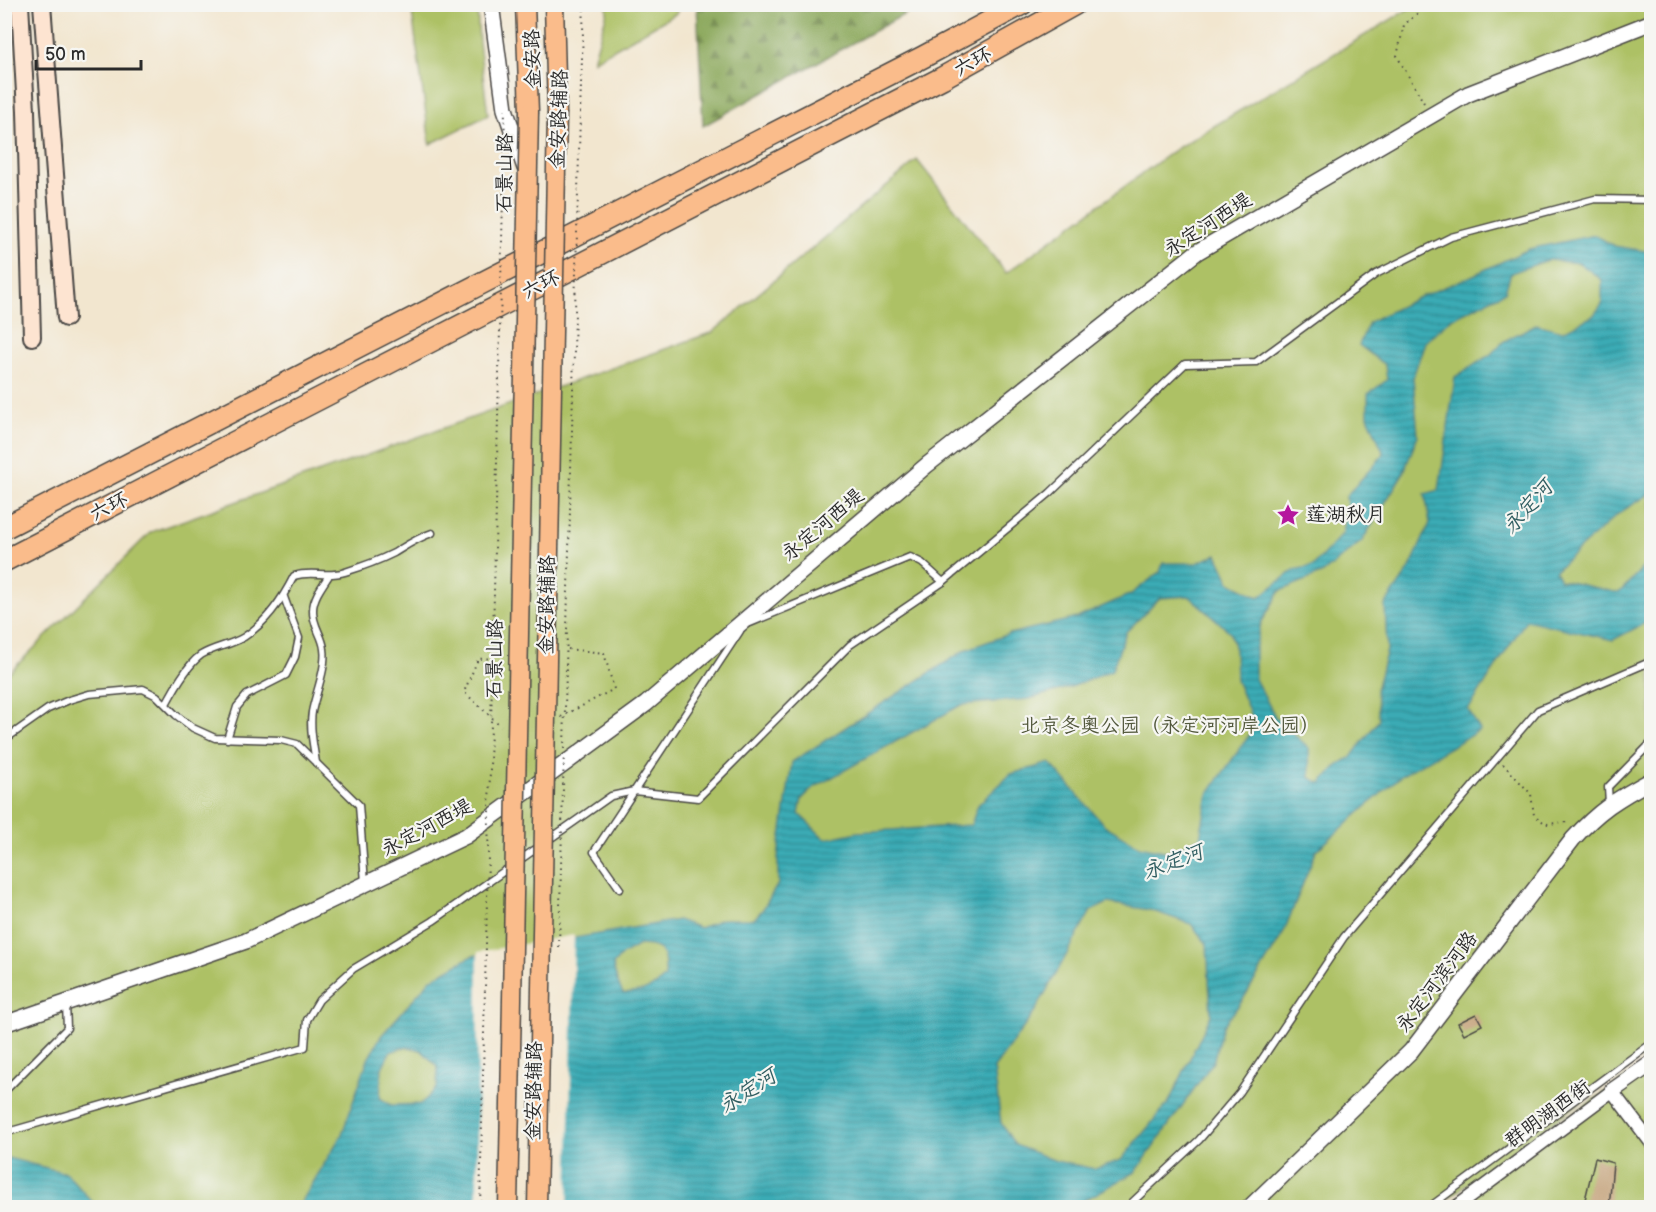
<svg xmlns="http://www.w3.org/2000/svg" width="1656" height="1212" font-family="'Balsamiq Sans','LXGW WenKai TC',sans-serif">
<style>
.forest{fill:url(#forest-firs);stroke:#5a6942;stroke-width:1.5}
.park{fill:#adc165;stroke:#6c7648;stroke-width:1.5}
.water{fill:url(#water-rules);stroke:#326b70;stroke-width:1.5;fill-rule:evenodd}
.pier{fill:#f2e6cf}
.building{fill:#c3a078}
.lines{fill:none;stroke-linecap:round;stroke-linejoin:round}
.service-casing{stroke:#494744;stroke-width:9}
.minor-casing{stroke:#494744;stroke-width:15}
.tertiary-casing{stroke:#494744;stroke-width:18}
.secondary-casing{stroke:#494744;stroke-width:20}
.primary-casing{stroke:#494744;stroke-width:21}
.motorway-casing{stroke:#494744;stroke-width:24}
.path{stroke:#494744;stroke-width:2;stroke-dasharray:1.5 4.5;stroke-linecap:butt}
.service{stroke:#fff;stroke-width:6}
.minor{stroke:#fff;stroke-width:12}
.tertiary{stroke:#fff;stroke-width:15}
.secondary{stroke:#fde4d1;stroke-width:16}
.primary{stroke:#fabc8b;stroke-width:18}
.motorway{stroke:#fabc8b;stroke-width:21}
.primary-bridge-casing{stroke:#494744;stroke-width:21;stroke-linecap:butt}
.path-bridge{stroke:#494744;stroke-width:2;stroke-dasharray:1.5 4.5;stroke-linecap:butt}
.primary-bridge{stroke:#fabc8b;stroke-width:18}
.labels{text-anchor:middle;dominant-baseline:central;stroke-width:4.5;stroke-linejoin:round;paint-order:stroke}
.street-label{font-size:20px;fill:#2b2b2b;stroke:#f6f6f2}
.poi-label{font-size:20px;fill:#2b2b2b;stroke:#f6f6f2;text-anchor:start}
.park-label{font-size:20px;fill:#52583c;stroke:#f6f6f2}
.water-label{font-size:21px;font-style:italic;fill:#315e62;stroke:#f6f6f2}
</style>
<defs>
<pattern id="forest-firs" width="22" height="20" patternUnits="userSpaceOnUse" patternTransform="scale(1.5)"><rect width="22" height="20" fill="#8aa75a"/><path d="M5 1l3.5 6h-7zM16 11l3.5 6h-7z" fill="#71884b"/></pattern>
<pattern id="water-rules" width="6" height="5" patternUnits="userSpaceOnUse" patternTransform="scale(1.5)"><rect width="6" height="5" fill="#3aabb5"/><path d="M0 2.5h6" fill="none" stroke="#318b93"/></pattern>
</defs>
<rect width="100%" height="100%" fill="#f6f6f2"/>
<filter id="ink" filterUnits="userSpaceOnUse"><feTurbulence type="fractalNoise" baseFrequency=".0167" numOctaves="2"/><feDisplacementMap in="SourceGraphic" scale="12" xChannelSelector="R" yChannelSelector="G"/><feConvolveMatrix kernelMatrix="1 2 1 2 8 2 1 2 1" color-interpolation-filters="sRGB"/></filter>
<filter id="wash" filterUnits="userSpaceOnUse"><feTurbulence type="fractalNoise" baseFrequency=".008" numOctaves="4" result="noise"/><feDisplacementMap in="SourceGraphic" scale="24" xChannelSelector="R" yChannelSelector="G"/><feGaussianBlur stdDeviation="1.35" result="paint"/><feColorMatrix in="noise" values="0 0 0 0 0 0 0 0 0 0 0 0 0 0 0 0 0 1.4 0 .05"/><feComposite in="paint" operator="in"/></filter>
<g filter="url(#wash)">
<rect width="100%" height="100%" fill="#f2e6cf"/>
<path class="forest" d="M697,4H921V5L703,126Z"/>
<g class="park">
<path d="M411,5H477L479,42L488,115L430,144Z"/>
<path d="M607,5H677V13L593,61L607,12Z"/>
<path d="M1415,5H1651V1051L1436,1207L5,1208V677L151,532L713,332L917,160L1006,273L1176,149Z"/>
<path d="M1651,1062V1207L1446,1208L1544,1132Z"/>
</g>
<g class="water">
<path d="M1595,235L1614,246L1651,252V493L1619,513L1555,571L1560,580L1619,593L1651,559V620L1613,640L1526,620L1468,710L1480,730L1402,775L1316,851L1283,934L1242,1001L1223,1026L1213,1062L1136,1172L1070,1208H298L342,1134L367,1061L381,1036L431,979L472,956L678,920L700,928L722,919H754L763,909L778,884V857L792,762L965,650L1009,634L1077,618L1131,594L1160,572L1163,563H1197L1217,554L1230,582L1259,597L1294,570L1313,566L1343,533L1347,506L1346,496L1384,454L1368,416V394L1387,380L1385,365L1359,345L1369,322L1417,298L1465,279L1529,249ZM1548,260L1579,263L1602,280V304L1593,316L1563,331L1536,324L1504,341L1490,355L1455,377L1439,490L1425,494L1430,523L1409,570L1385,605L1387,650L1376,690L1379,720L1351,757L1338,765L1321,783L1310,778L1309,748L1276,718L1255,679V650L1261,623L1280,591L1323,573L1362,541L1404,472L1418,435L1413,377L1425,342L1451,319L1505,292L1511,273ZM1189,596L1230,632L1235,650L1236,680L1252,718L1253,730L1208,794L1200,838L1169,852L1139,846L1104,825L1050,763L1011,774L978,805L971,825L858,832L825,839L799,814L802,799L813,788L961,705L1029,699L1074,686L1112,670L1126,632L1160,598ZM1108,903L1150,910L1191,924L1207,944L1211,1015L1169,1102L1121,1160L1095,1169L1056,1161L1015,1145L1001,1123L994,1068L1034,1013L1091,911ZM639,945C664,945 666,954 665,977C653,990 641,992 623,994L617,981L613,965L622,955ZM406,1047L421,1050L438,1067L437,1088L421,1104L391,1105L380,1098L382,1068L390,1052Z"/>
<path d="M4,1157L66,1173L97,1207H5Z"/>
</g>
<path class="pier" d="M574,935L568,1208L477,1207L478,952Z"/>
<g id="blocks">
<g class="building">
<path d="M1476,1014L1482,1025L1464,1034L1458,1023Z"/>
<path d="M1595,1158L1613,1163L1609,1208H1583Z"/>
</g>
</g>
</g>
<g filter="url(#ink)">
<use href="#blocks" fill-opacity="0" stroke="#494744" stroke-width="1.5"/>
<g class="lines">
<g class="service-casing">
<g id="service">
<path d="M750,623L910,557L922,563L943,582"/>
<path d="M166,704C174,689 187,665 201,655C214,647 231,645 244,637C267,622 282,600 294,576C312,570 326,578 345,572C361,567 378,561 394,553C407,545 417,538 432,533"/>
<path d="M227,739L237,707L247,695L286,675L295,657L299,638L284,597"/>
<path d="M4,740L48,709L69,700L89,694L143,689L157,696L176,715L193,728L215,738L281,740L297,744L359,805L365,882"/>
<path d="M316,763C314,747 309,729 312,712C315,695 327,667 324,649C323,636 312,625 313,610C313,598 322,586 328,577"/>
<path d="M1609,803L1608,787L1652,742"/>
<path d="M620,889L594,852L740,631"/>
<path d="M4,1092L67,1028L66,1004"/>
<path d="M4,1133L305,1047L307,1020L319,1000L353,969L433,921L611,796L634,791L698,798L850,645L943,582L1050,493L1185,364L1256,362L1376,274L1451,237L1595,199L1652,200"/>
<path d="M1126,1208L1199,1140L1240,1092L1344,937L1538,710L1652,661"/>
<path d="M1428,1208L1652,1043"/>
</g>
</g>
<g class="minor-casing">
<path id="minor" d="M1455,1208L1612,1091L1652,1144"/>
</g>
<g class="tertiary-casing">
<g id="tertiary">
<path d="M491,4L505,109L525,168"/>
<path d="M4,1024L246,941L466,836L646,704L927,465L1197,252L1468,94L1652,22"/>
<path d="M1612,1091L1652,1063"/>
<path d="M1249,1208L1411,1051L1573,839C1598,811 1618,798 1652,780"/>
</g>
</g>
<g class="secondary-casing">
<g id="secondary">
<path d="M20,4L26,111L32,337"/>
<path d="M42,4L66,318"/>
</g>
</g>
<g class="primary-casing">
<g id="primary">
<path d="M525,4L529,112"/>
<path d="M554,4L557,113"/>
</g>
</g>
<g class="motorway-casing">
<g id="motorway">
<path d="M4,528L923,57L1022,4"/>
<path d="M4,561L942,78L1075,4"/>
</g>
</g>
<g class="path">
<path d="M1424,103L1397,56L1404,25L1428,4"/>
<path d="M580,113L584,4"/>
<path d="M494,658L478,659L464,692L501,726"/>
<path d="M561,717L614,689L604,653L567,649"/>
<path d="M1503,764L1531,794L1534,815L1546,824L1568,822"/>
</g>
<use href="#service" class="service"/>
<use href="#minor" class="minor"/>
<use href="#tertiary" class="tertiary"/>
<use href="#secondary" class="secondary"/>
<use href="#primary" class="primary"/>
<use href="#motorway" class="motorway"/>
<g class="primary-bridge-casing">
<g id="primary-bridge">
<path d="M508,1208L529,112"/>
<path d="M537,1208L557,113"/>
</g>
</g>
<g class="path-bridge">
<path d="M559,947L580,113"/>
<path d="M480,1208L505,109"/>
</g>
<use href="#primary-bridge" class="primary-bridge"/>
</g>
</g>
<defs>
<g id="sight-bare" transform="scale(1.8)"><path d="M0-6L1.8-2.2L6-1.7L2.9 1.2L3.7 5.4L0 3.3L-3.7 5.4L-2.9 1.2L-6-1.7L-1.8-2.2Z" fill="#b5179e" stroke="#f6f6f2" stroke-width="2.5" paint-order="stroke"/></g>
</defs>
<g fill-rule="evenodd">
<use href="#sight-bare" x="1288" y="515"/>
</g>
<g class="labels">
<g class="street-label">
<text transform="translate(533 59) rotate(-92)">金安路</text>
<text transform="translate(973 62) rotate(-29)">六环</text>
<text transform="translate(559 119) rotate(-88)">金安路辅路</text>
<text transform="translate(505 173) rotate(-89)">石景山路</text>
<text transform="translate(1208 225) rotate(-33)">永定河西堤</text>
<text transform="translate(541 285) rotate(-27)">六环</text>
<text transform="translate(109 507) rotate(-27)">六环</text>
<text transform="translate(823 525) rotate(-40)">永定河西堤</text>
<text transform="translate(547 605) rotate(-89)">金安路辅路</text>
<text transform="translate(495 659) rotate(-89)">石景山路</text>
<text transform="translate(427 828) rotate(-28)">永定河西堤</text>
<text transform="translate(1437 982) rotate(-53)">永定河滨河路</text>
<text transform="translate(534 1091) rotate(-89)">金安路辅路</text>
<text transform="translate(1548 1114) rotate(-36)">群明湖西街</text>
</g>
<g class="poi-label">
<text x="1306" y="515">莲湖秋月</text>
</g>
<g class="park-label">
<text x="1170" y="726">北京冬奥公园（永定河河岸公园）</text>
</g>
<g class="water-label">
<text transform="translate(1528 507) rotate(-48)">永定河</text>
<text transform="translate(1173 862) rotate(-21)">永定河</text>
<text transform="translate(748 1091) rotate(-33)">永定河</text>
</g>
</g>
<rect width="1656" height="1212" fill="none" stroke="#f6f6f2" stroke-width="24"/>
<path d="M36 60v9h105v-9" fill="none" stroke="#2b2b2b" stroke-width="3"/>
<text x="45" y="60" font-size="18" fill="#2b2b2b" stroke="#f6f6f2" stroke-width="4.5" paint-order="stroke">50 m</text>
</svg>
